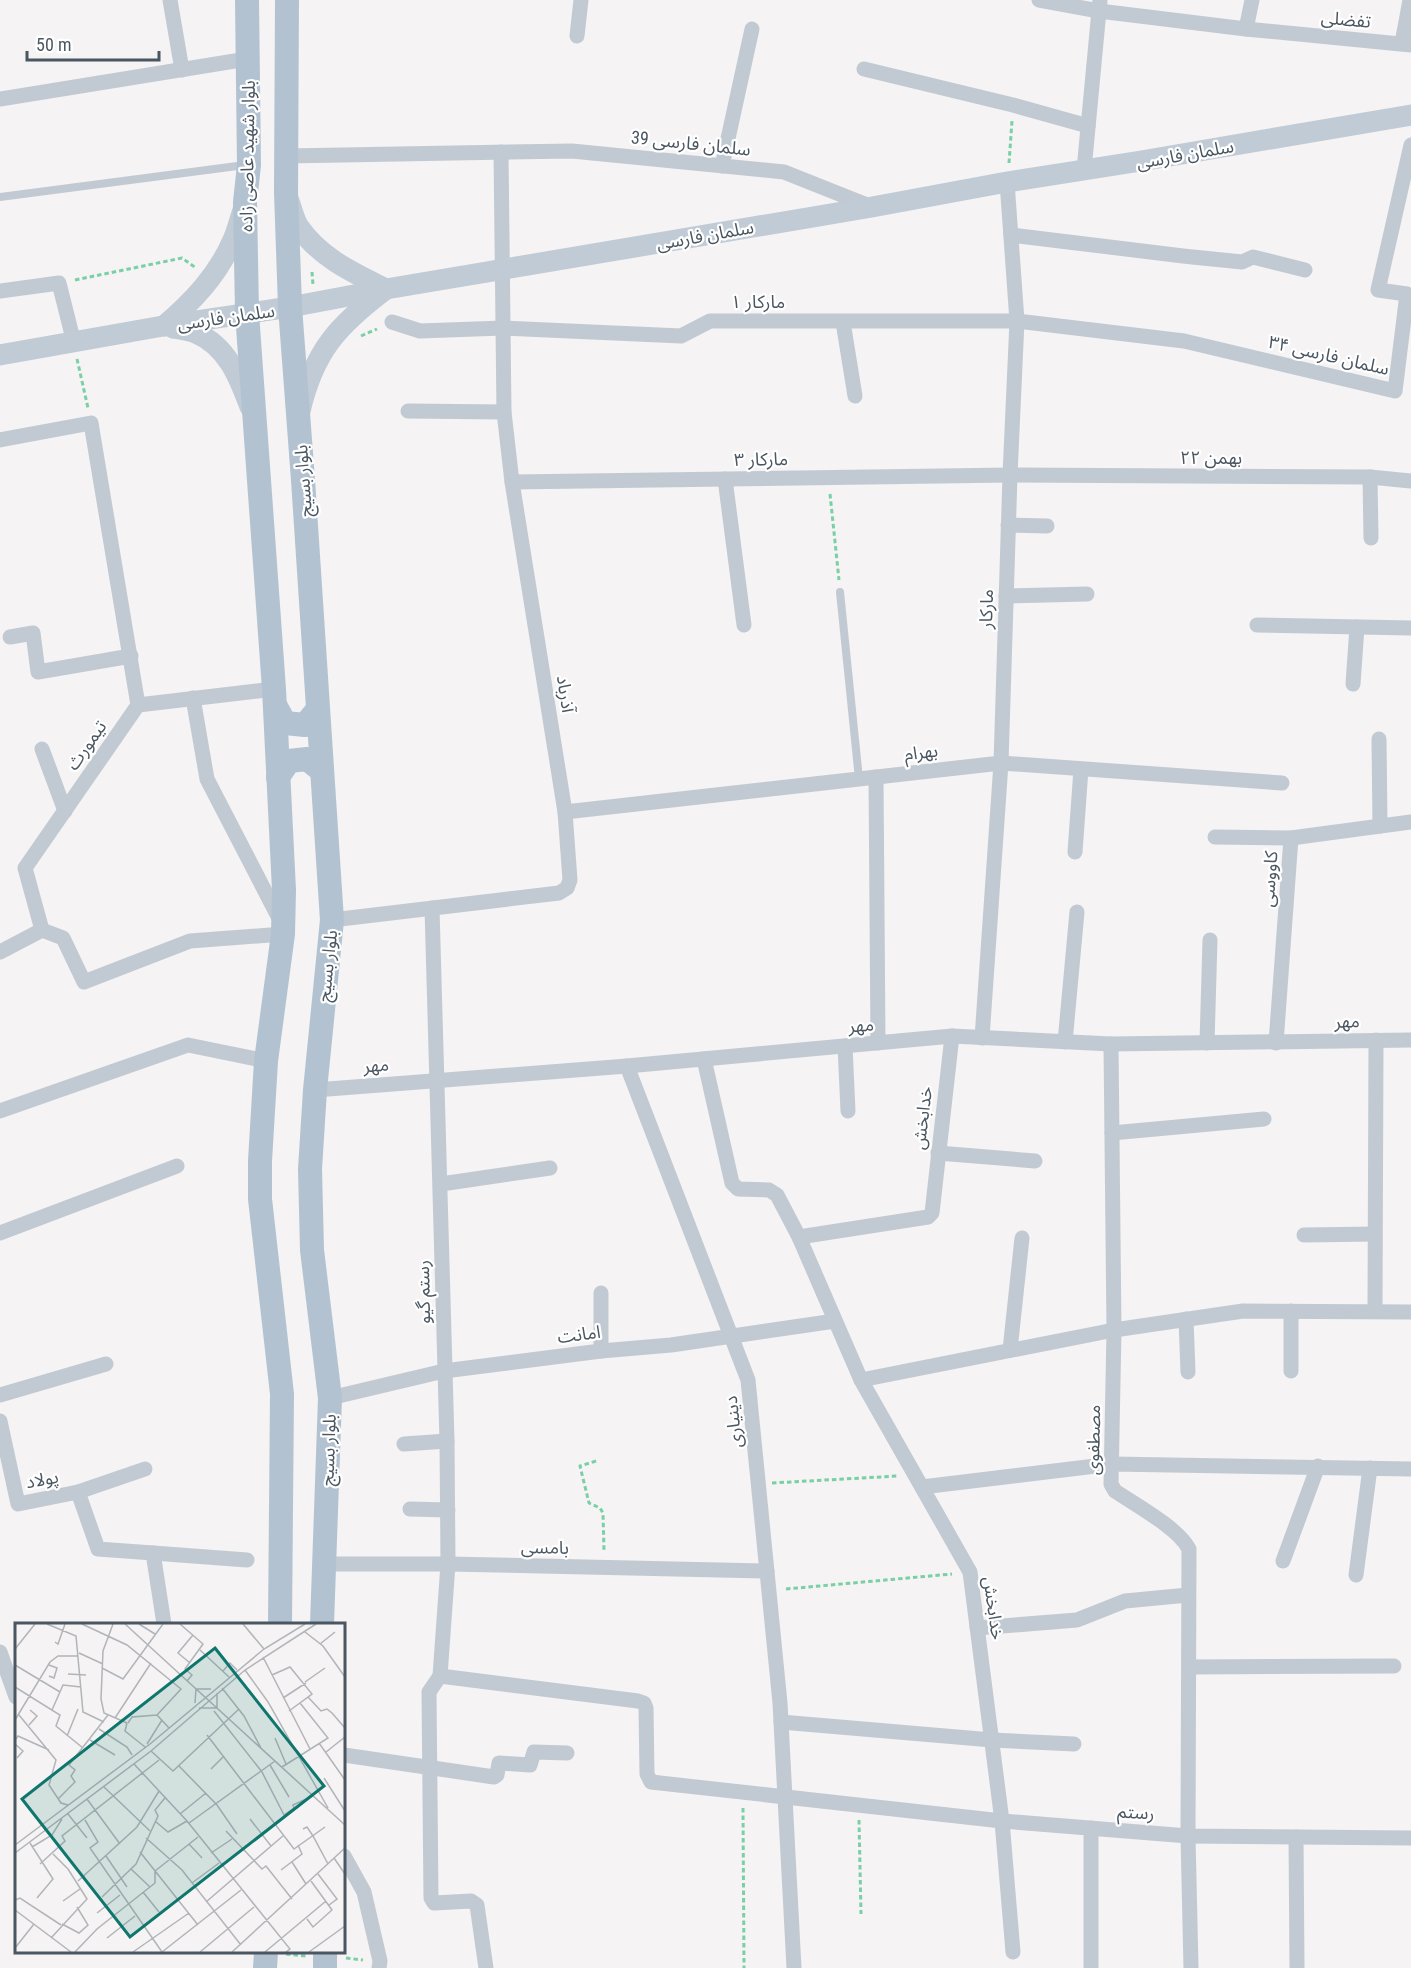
<svg xmlns="http://www.w3.org/2000/svg" width="1411" height="1968" font-family="'Roboto Condensed','Noto Sans Arabic',sans-serif">
<style>
.lines{fill:none;stroke-linecap:round;stroke-linejoin:round}
.path{stroke:#7ad0a6;stroke-width:3;stroke-dasharray:4.5 3;stroke-linecap:butt}
.lane{stroke:#c1cad2;stroke-width:8}
.street{stroke:#c1cad2;stroke-width:15}
.secondary{stroke:#c1cbd6;stroke-width:21}
.primary{stroke:#b3c2d1;stroke-width:24}
.labels{text-anchor:middle;dominant-baseline:central;stroke-width:4.5;stroke-linejoin:round;paint-order:stroke}
.street-label{font-size:18px;fill:#4a5661;stroke:#fff}
.inset-road{fill:none;stroke:#b1b4b9;stroke-width:1.5}
.view{fill:#0f766e;fill-opacity:0.15;stroke:#0f766e;stroke-width:3}
.inset-edge{fill:none;stroke:#4a5661;stroke-width:3}
</style>
<rect width="100%" height="100%" fill="#f5f3f3"/>
<g class="lines">
<g class="path">
<path d="M1009,163L1012,121"/>
<path d="M312,272L313,285"/>
<path d="M75,280L182,258L196,268"/>
<path d="M361,336L377,329"/>
<path d="M77,359L88,408"/>
<path d="M830,494L839,580"/>
<path d="M596,1461L580,1466L589,1503L600,1508L603,1513L604,1551"/>
<path d="M772,1483L897,1476"/>
<path d="M786,1589L952,1574"/>
<path d="M743,1808L744,1968"/>
<path d="M859,1820L861,1914"/>
<path d="M286,1954L306,1956"/>
<path d="M346,1958L363,1960"/>
</g>
<g class="lane">
<path d="M0,197L245,165"/>
<path d="M840,592L859,779"/>
</g>
<g class="street">
<path d="M170,0L182,70"/>
<path d="M1039,0L1099,11L1246,29L1411,45"/>
<path d="M1246,29L1252,0"/>
<path d="M577,36L581,0"/>
<path d="M1402,43L1410,0"/>
<path d="M864,69L1013,105L1088,126"/>
<path d="M0,99L247,59"/>
<path d="M286,156L572,151L784,172L872,207"/>
<path d="M722,166L752,29"/>
<path d="M1084,170L1100,0"/>
<path d="M1011,235L1183,256L1242,262L1253,257L1305,270"/>
<path d="M0,291L59,283L74,343"/>
<path d="M392,322L420,331L503,328L681,336L710,321H1017L1184,341L1395,391L1407,294L1378,290L1411,145"/>
<path d="M843,322L855,396"/>
<path d="M408,411L504,412"/>
<path d="M0,440L91,423L138,705"/>
<path d="M1370,477L1371,538"/>
<path d="M725,479L744,625"/>
<path d="M512,482L1010,475L1370,477L1411,481"/>
<path d="M1008,525L1047,526"/>
<path d="M1006,596L1087,594"/>
<path d="M1257,625L1411,628"/>
<path d="M10,637L33,633L38,672L131,656"/>
<path d="M1353,684L1357,627"/>
<path d="M193,698L207,779L281,922"/>
<path d="M1379,739L1380,826"/>
<path d="M42,749L65,811"/>
<path d="M876,777L878,1043"/>
<path d="M565,812L1001,763L1282,783"/>
<path d="M1215,837L1291,838L1411,822"/>
<path d="M1075,852L1081,769"/>
<path d="M432,908L447,1441L448,1564L440,1676"/>
<path d="M332,920L559,893L567,888L570,880L565,812L512,482L504,412L501,152"/>
<path d="M42,930L25,868L138,705L274,689"/>
<path d="M42,930L63,938L84,982L190,941L283,934"/>
<path d="M0,952L42,930"/>
<path d="M982,1038L1001,763L1010,475L1017,321L1007,182"/>
<path d="M1065,1042L1077,912"/>
<path d="M1207,1043L1210,940"/>
<path d="M1276,1043L1291,838"/>
<path d="M1111,1044L1114,1330L1111,1484L1115,1491C1136,1505 1178,1528 1189,1549L1188,1836L1191,1968"/>
<path d="M845,1046L848,1111"/>
<path d="M704,1059L732,1183L738,1189L769,1190L777,1195L799,1237L861,1380L970,1572L1002,1821L1013,1952"/>
<path d="M627,1066L748,1380L780,1703L794,1968"/>
<path d="M315,1090L627,1066L952,1036L1111,1044L1411,1040"/>
<path d="M0,1111L188,1045L266,1061"/>
<path d="M1112,1133L1264,1119"/>
<path d="M938,1153L1035,1161"/>
<path d="M441,1184L550,1168"/>
<path d="M0,1233L177,1166"/>
<path d="M1304,1235L1375,1234"/>
<path d="M799,1237L928,1217L932,1213L952,1036"/>
<path d="M1291,1311V1371"/>
<path d="M1375,1311L1376,1040"/>
<path d="M1186,1319L1188,1372"/>
<path d="M1010,1350L1022,1238"/>
<path d="M601,1351V1293"/>
<path d="M861,1380L1114,1330L1243,1311L1411,1312"/>
<path d="M0,1395L106,1364"/>
<path d="M330,1398L444,1371L601,1351L671,1345L835,1321"/>
<path d="M0,1421L18,1504L78,1492L98,1549L153,1553L164,1624"/>
<path d="M404,1444L447,1441"/>
<path d="M922,1487L1112,1464L1411,1469"/>
<path d="M78,1492L145,1469"/>
<path d="M410,1509L448,1510"/>
<path d="M153,1553L247,1560"/>
<path d="M1283,1561L1318,1466"/>
<path d="M323,1564H448L767,1571"/>
<path d="M1356,1575L1370,1468"/>
<path d="M977,1628L1077,1620L1125,1601L1188,1595"/>
<path d="M0,1652L16,1697"/>
<path d="M1190,1667L1394,1666"/>
<path d="M440,1676L638,1701L644,1703L646,1708L647,1774L651,1782L1002,1821L1188,1836L1411,1838"/>
<path d="M440,1676L429,1692L431,1898L434,1903L471,1901L477,1905L486,1968"/>
<path d="M781,1722L992,1740L1074,1744"/>
<path d="M344,1755L494,1777L497,1775L499,1763L530,1765L534,1752L567,1753"/>
<path d="M1296,1837L1297,1968"/>
<path d="M344,1856L364,1892L380,1961L379,1968"/>
<path d="M1091,1968V1828"/>
</g>
<g class="secondary">
<path d="M289,201C292,209 294,220 299,227C320,258 354,273 386,289C338,325 314,351 300,411"/>
<path d="M164,326C192,302 217,276 232,242C237,232 239,221 243,210"/>
<path d="M173,328C180,329 189,330 196,333C227,346 239,377 250,407"/>
<path d="M0,355L163,326L290,307L386,289L872,207L1007,182L1141,161L1411,115"/>
</g>
<g class="primary">
<path d="M247,0L249,165L245,202L247,313L274,689L284,890L283,934L266,1061L260,1161V1199L282,1394L280,1624"/>
<path d="M287,0L286,192L290,307L303,480L332,920L315,1090L310,1169L312,1250L330,1398L322,1624"/>
<path d="M275,705L285,723L305,725L318,709"/>
<path d="M278,777L289,761L307,759L322,771"/>
<path d="M265,1968L266,1952"/>
<path d="M325,1968V1952"/>
</g>
</g>
<g class="labels">
<g class="street-label">
<text transform="translate(1346 19) rotate(5)">تفضلی</text>
<text transform="translate(691 143) rotate(6)">سلمان فارسی 39</text>
<text transform="translate(1185 154) rotate(-10)">سلمان فارسی</text>
<text transform="translate(247 156) rotate(-89)">بلوار شهید عاصی زاده</text>
<text transform="translate(705 235) rotate(-10)">سلمان فارسی</text>
<text x="758" y="301">مارکار ۱</text>
<text transform="translate(226 317) rotate(-8)">سلمان فارسی</text>
<text transform="translate(1329 355) rotate(13)">سلمان فارسی ۳۴</text>
<text x="1211" y="457">۲۲ بهمن</text>
<text transform="translate(761 459) rotate(-1)">مارکار ۳</text>
<text transform="translate(303 481) rotate(-94)">بلوار بسیج</text>
<text transform="translate(986 609) rotate(-88)">مارکار</text>
<text transform="translate(566 694) rotate(81)">آذرباد</text>
<text transform="translate(86 745) rotate(-55)">تیمورث</text>
<text transform="translate(921 752) rotate(-7)">بهرام</text>
<text transform="translate(1269 879) rotate(-86)">کاووسی</text>
<text transform="translate(327 966) rotate(-84)">بلوار بسیج</text>
<text transform="translate(1347 1021) rotate(-2)">مهر</text>
<text transform="translate(861 1025) rotate(-5)">مهر</text>
<text transform="translate(376 1065) rotate(-5)">مهر</text>
<text transform="translate(922 1118) rotate(-83)">خدابخش</text>
<text transform="translate(423 1292) rotate(-91)">رستم گیو</text>
<text transform="translate(579 1334) rotate(-7)">امانت</text>
<text transform="translate(733 1422) rotate(-96)">دینیاری</text>
<text transform="translate(1093 1440) rotate(-89)">مصطفوی</text>
<text transform="translate(328 1450) rotate(-88)">بلوار بسیج</text>
<text transform="translate(42 1479) rotate(-11)">پولاد</text>
<text transform="translate(545 1547) rotate(1)">بامسی</text>
<text transform="translate(994 1608) rotate(82)">خدابخش</text>
<text transform="translate(1136 1812) rotate(4)">رستم</text>
</g>
</g>
<g transform="translate(15 1623)">
<rect width="330" height="330" fill="#f5f3f3"/>
<path class="inset-road" d="M32,1L61,13L68,89L89,99M67,1L112,22L166,66L142,92M98,1L88,28L86,76L89,90L112,100M110,1L330,202M124,1L140,11M165,1L188,21L170,46L177,52L172,58M228,1L249,26M290,9L308,23L330,54M40,19L43,21L50,1M305,21L320,9M0,26L20,1M185,27L214,54M64,30L88,41M248,34L295,126M175,40L163,30L178,12M0,42L45,69M87,45L108,56L148,1M230,47L253,79L313,185M208,48L215,40L222,47M53,51L71,52M257,52L275,44L297,71L274,88M34,53L39,55L42,45L34,42M290,59L310,45M0,64L45,92L41,103L68,125M207,65L229,93L246,125M293,74L306,88L312,86L317,90L330,105M268,75L291,60M180,80L181,66H196M184,85H202V70M37,87L48,62L66,64M199,88L247,149L269,192L279,185L278,182L298,173M4,92L41,137L34,162L46,180L53,182M100,95L136,40M0,97L35,39L43,33H63M112,100L110,108L130,124M113,100L117,94L142,92L154,105M14,102L22,93L15,87M84,106L112,124L117,132M192,112L279,226L310,204M52,113L63,86M260,115L271,141M0,117L3,113L34,127M75,117L100,132M304,120L330,157M0,121L8,128L2,135M132,121L147,97M136,128L158,148L224,86M311,129L330,114M119,141L172,198L275,326L271,329M255,142L274,174M164,143L202,182L222,211M267,144L313,115L285,80M196,146L209,133M309,155L330,188M89,164L135,208M43,176L60,159L56,153L60,147L54,142L93,92M72,176L105,221M53,191L72,215M165,191L191,170M235,196L256,223M70,197L83,219L75,225L147,329M140,198L153,209L172,198M174,200L260,138M288,206L292,204L298,213L313,241M211,208L247,246L251,243L277,276M131,215L167,247L226,322M15,220L38,256L22,275M174,221L187,235M0,222L135,121L249,26L290,1M17,224L37,212L47,196M125,229L183,302M0,230L136,128L230,47L301,1M196,230L217,216M91,233L112,264M319,235L330,251M277,239L291,261M25,241L50,218L47,213L144,137M116,246L135,264M266,247L287,231L283,222M303,251L322,276L314,282M63,258L122,204L144,168M177,260L204,240M128,269L144,289M87,274L121,241L143,193L140,187L150,175M0,277L5,275L46,302M48,278L65,266M191,279L269,212M0,287L56,329M82,290L105,272M292,296L298,304L317,287L296,258M47,301L64,310L73,302L62,284M36,315L72,276L53,246L38,231M92,315L120,293M0,325L19,301M60,329L82,306L140,260V248L183,214M118,329L174,290M147,329L226,267M185,329L239,284M217,329L330,225M250,329L311,278M294,329L330,303"/>
<path class="view" d="M200,25L309,163L115,314L7,176Z"/>
<rect width="330" height="330" class="inset-edge"/>
</g>
<path d="M27 51v9h132v-9" fill="none" stroke="#4a5661" stroke-width="3"/>
<text x="36" y="51" font-size="18" fill="#4a5661" stroke="#ffffff" stroke-width="4.5" paint-order="stroke">50 m</text>
</svg>
